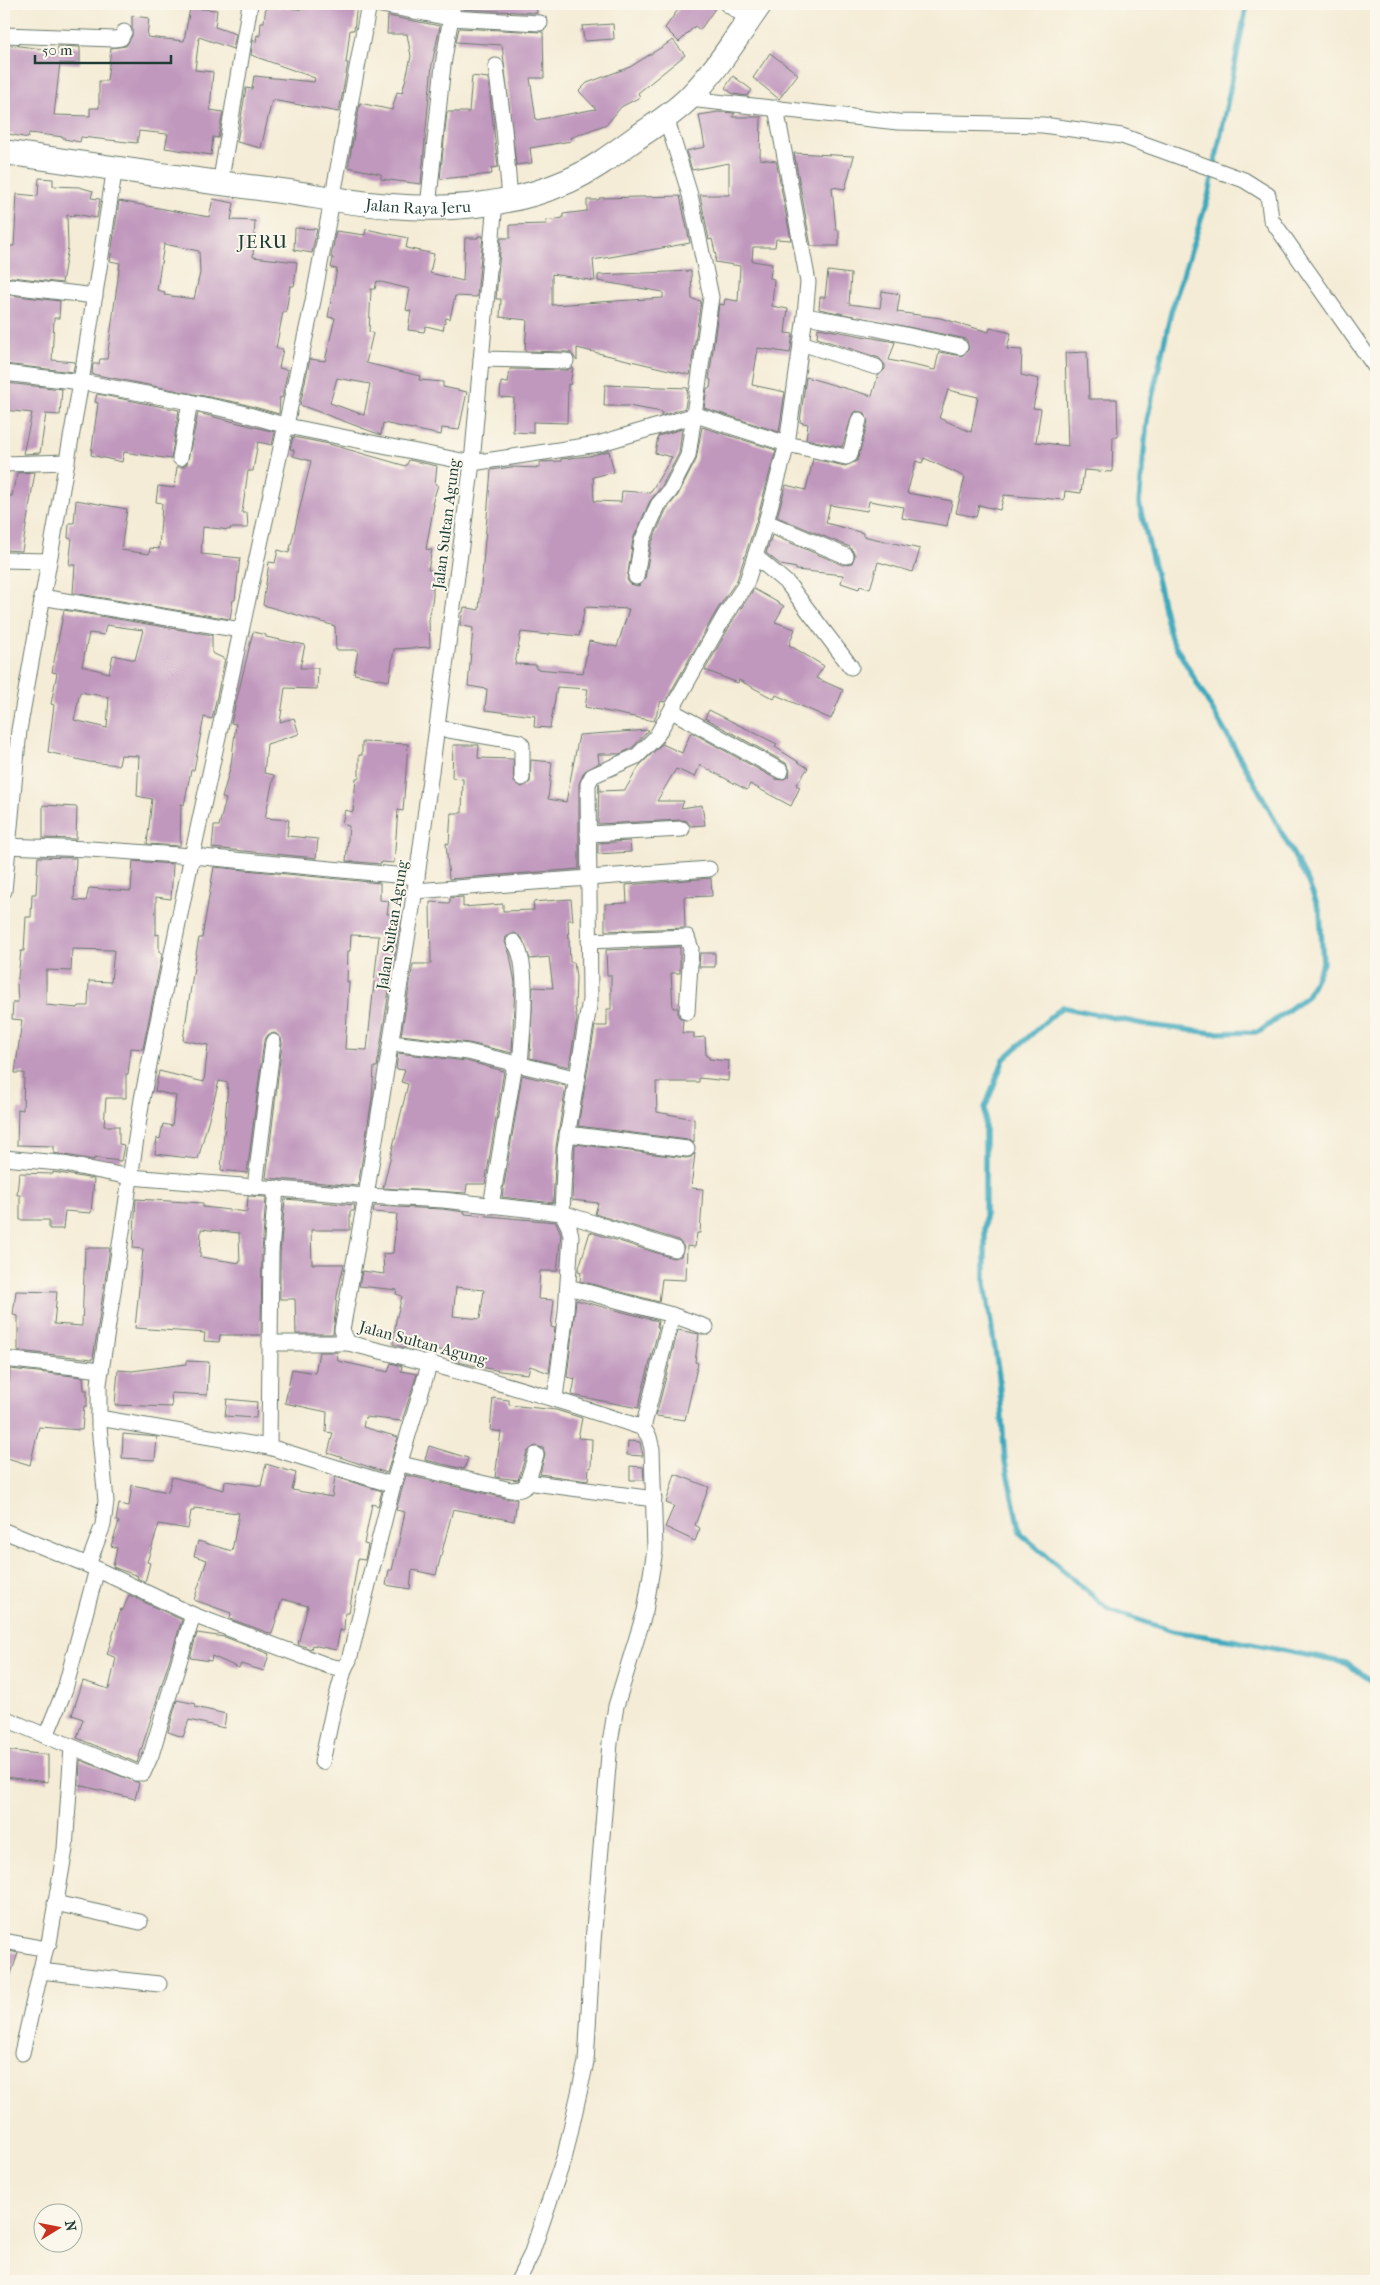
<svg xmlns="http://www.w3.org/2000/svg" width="1380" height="2285" font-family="'IM FELL French Canon',serif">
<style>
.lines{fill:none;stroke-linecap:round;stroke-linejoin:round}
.stream{stroke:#3ea9bd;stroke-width:5.5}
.building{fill:#c097bd;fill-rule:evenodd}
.minor-casing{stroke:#6a7a6d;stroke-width:17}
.primary-casing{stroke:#6a7a6d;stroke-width:26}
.minor{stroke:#fff;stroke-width:15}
.primary{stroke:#fff;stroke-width:24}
.labels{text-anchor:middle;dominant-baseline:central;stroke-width:4;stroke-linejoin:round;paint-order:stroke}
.street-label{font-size:16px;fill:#1f3d34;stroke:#fbf7ec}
.quarter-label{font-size:19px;letter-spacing:1px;fill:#1f3d34;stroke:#fbf7ec}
</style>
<rect width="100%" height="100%" fill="#fbf7ec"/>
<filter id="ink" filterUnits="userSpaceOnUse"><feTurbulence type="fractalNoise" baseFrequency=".02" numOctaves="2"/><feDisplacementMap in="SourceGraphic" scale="10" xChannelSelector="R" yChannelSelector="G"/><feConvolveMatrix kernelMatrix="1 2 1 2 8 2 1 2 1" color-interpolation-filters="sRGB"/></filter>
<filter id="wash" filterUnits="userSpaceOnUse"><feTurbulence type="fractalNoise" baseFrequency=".0096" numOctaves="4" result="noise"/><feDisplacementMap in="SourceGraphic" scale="20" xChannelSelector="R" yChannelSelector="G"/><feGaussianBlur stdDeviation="1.12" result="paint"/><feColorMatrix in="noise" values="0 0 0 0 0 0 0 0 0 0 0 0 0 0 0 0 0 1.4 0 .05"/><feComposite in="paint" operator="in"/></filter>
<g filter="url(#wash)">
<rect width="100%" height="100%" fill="#f4ecd6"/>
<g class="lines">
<path class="stream" d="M1247,4L1208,198L1171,312L1147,420L1139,503L1171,638L1262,796L1308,882L1320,912L1323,963L1307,996L1259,1032L1213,1033L1148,1025L1062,1007L1004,1059L985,1108V1284L999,1376L1005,1462L1020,1533L1109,1610L1172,1631L1236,1641L1346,1663L1376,1684"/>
</g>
<g id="blocks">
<g class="building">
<path d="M304,4H357L354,30H350L346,63H348L339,112L272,100L261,148L237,142L246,88L252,89L254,76L314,82L315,78L251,55L253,40L256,42L257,35L260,36L261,22H264L266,5L304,10Z"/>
<path d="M462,4H536L537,13L462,9Z"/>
<path d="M682,4H718L700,30L695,26L679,42L665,28Z"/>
<path d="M190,8L217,10L215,27L236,34L233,49L199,37L195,70L213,72L210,110L223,112L218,138L213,137L211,155L165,148L168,134L139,131L137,143L81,137L80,142L64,139V137L29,133L28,138L4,133V44L58,51V46L80,47V64L60,63L54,115L90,116V108H99V81H107L111,48L126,46L132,36V16L149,18L147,37L184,41Z"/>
<path d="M388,16L440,26L432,64L421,184L381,179V174L348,167L360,103L392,110L397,92L402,93L408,70L411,56L407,34H387Z"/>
<path d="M613,24L614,39L584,41L582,26Z"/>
<path d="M459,28L543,32L544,78H530L536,120L596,109L579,91L587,83L630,67L673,40L685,55L638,93L640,97L621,107L607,124L570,138L571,141L530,148L532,163L516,165L502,45L456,42Z"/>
<path d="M770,53L798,74L779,99L753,78Z"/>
<path d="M472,76L488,78L498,167L491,168L492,174L440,179L447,112H469Z"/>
<path d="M733,76L752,90L747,96L733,94L725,88Z"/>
<path d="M718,112L735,113L732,117H761L760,159L776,161L791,240L776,239L775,247H753L752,261L772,264L770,278L774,279L772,306L788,309L785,333L793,334L790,353L758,348L752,385L785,392L779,432L704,408L707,388H710L711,380L709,379L719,304L724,305L725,299L738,301L740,266L715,262L716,256L712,239L709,240L700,195H729V163L692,170L686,151L705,147L699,115Z"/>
<path d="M794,153L854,156L845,189L832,187L836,230H839V246H811Z"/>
<path d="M39,178L53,179V186L79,187L93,191L91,198L100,199L97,218L75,214L74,216L67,215L68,247L62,283L12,277L5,279L8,246H14L17,194L38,196Z"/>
<path d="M680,196L690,243L593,260L595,281L552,274V305L663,298V292L598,281V275L691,271L692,299L701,301L690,375L577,348V361L571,353L567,352L525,351L527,320L500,317L501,299H496L501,238H510V225L547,224L546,221L563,218V214L587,211V200H599V198Z"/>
<path d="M213,199L234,203L231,220L255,221L253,257L297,262L294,286H290L286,312H283L276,348L283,349L279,368L288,370L282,398L280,397L279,414L240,403L92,374L93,364H99L100,359H107L120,263L110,261L119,201L209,217ZM164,244L199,251L200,273L194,299L164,295L165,292L157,290Z"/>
<path d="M295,228L317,229L312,253L294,250Z"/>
<path d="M366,229L408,238L406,248L434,254L430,273L463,281L465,238H478V236H483L477,297L455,296L450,319L446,318L443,330L426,326L424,332L408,330L411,311L406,310L410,289L377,281L375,289H371L369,332L373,333L366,363L420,376L419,380L443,382V387L467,392L459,430L442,428L441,435L383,423L381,435L300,405L310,359L325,361L335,318L328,317L337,269L331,268L333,258H331L336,231L365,235ZM337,378L370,384L364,415L330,403Z"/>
<path d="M828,271L851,274L849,304L880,308L882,291L900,294L897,312L940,318L989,332L990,328L1011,333L1007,349L1022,350L1021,375L1039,379L1033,408L1041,409L1036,442L1068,446L1065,353L1087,352L1089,399H1117L1118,437H1113L1112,472L1084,470L1081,493L1065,491L1064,500L1004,495L1000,510L979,505L976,517L956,513L965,477L924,458L922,463L916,461L907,493L952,501L947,526L902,518L904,507L869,501L867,511L830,505L826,523L863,533V536L920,549L913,572L878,562L870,589L860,586L859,589L841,583L843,575L796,570V568L781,565L766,553L772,535L843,565L852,563L855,555L850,547L777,517L786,485L806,490L813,459L845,466L857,461L868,422L865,413L857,411L853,413L842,447L806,439L808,424L800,422L806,377L872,396L878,376L885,369V365L879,358L817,338L818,328L895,342L889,360L935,370L939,352L962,356L969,349L967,340L962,338L819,309L820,297H825ZM948,390L978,397L971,432L939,418Z"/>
<path d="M4,292L10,295L60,301L59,318H54L52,360L75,362L73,372L4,364Z"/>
<path d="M573,367L570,385L568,384L567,423L533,422V433L513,432L514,398L500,397L501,382L508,383L510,369L566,370Z"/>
<path d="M6,383L62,389L60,415L46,414L40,453L23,454L32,413L4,410Z"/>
<path d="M605,385L688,388L685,408L661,416L662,412L628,406H604Z"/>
<path d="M97,394L179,410L171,459L124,452L122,462L91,455L98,403L95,402Z"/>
<path d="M198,413L275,432L272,445L258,442L253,471H248L242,513H247L248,528H230V530L203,527L201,554L240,558L235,600H233L230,619L73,593L75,565H69L72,539L68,538L69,523H74L76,500L127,509L121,550L149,554L150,548L159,549L162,503L156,502L158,486L174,488L177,467H183L187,464Z"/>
<path d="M702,427L776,450L757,519L737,580L717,610L665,702L661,701L654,721L585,707L588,689L557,687L550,728L534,727L535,716L485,710L487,689L468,686L473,628L460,625L464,607L479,610L491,470L511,467L540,468V462L561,461V459L589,456L609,451L614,472L593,477L594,501L621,502L622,491L650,493L672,457L655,453L658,436L682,429L679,453L662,486L650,501L633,539L627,580L630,584L639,586L645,579L651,544L666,510L678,495L696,460ZM585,607L629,609L617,647L589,641L583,673L536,669V665L515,664L521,632L549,635V633L579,636Z"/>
<path d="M293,437L329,444L406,466L409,460L437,466L435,484L438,485L432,504H434L426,549L432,550L428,570H433V596L429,620L430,647L394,649L389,681L354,674L358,650H336L335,626L263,605L269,562L275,563L278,550L289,553L311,461L293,456L294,450L290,449Z"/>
<path d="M35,472L22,551L4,550L8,496H12L17,473Z"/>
<path d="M754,589L784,606L775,622L795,629L789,645L824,666L816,678L843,690L831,719L776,695L774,699L739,680L738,683L705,670L733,620Z"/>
<path d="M64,610L212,635V653L225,659L212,719L204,717L194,770H191L184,805L181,804L180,846L147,844L152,799L137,796L139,756L121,755L119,765L89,762L48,752L54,705L51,704L57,673L52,672ZM106,625L143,630L135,660L113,655L109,673L82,666L89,633L104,635ZM80,692L109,697L107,728L74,720Z"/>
<path d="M253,632L266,635V637L305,645L300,668H318L317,689L285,688L280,722L294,718L299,734L267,744L264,773L274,775L265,818L289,820L287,836L318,839L316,858L212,848L214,826H219L226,799L222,798L231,765L236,724L231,723Z"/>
<path d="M709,710L777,744L775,747L808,768L796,785L800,787L791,806L750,784L747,790L700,765L695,777L676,769L657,801H684L681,808L702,805L705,825L691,826L687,821L682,820L598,824L599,783L600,791L625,790L640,765L662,744L682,753L691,732L776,779L782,780L789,776L790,770L786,763L705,718Z"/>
<path d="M649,730L632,748L620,754H598L599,763L584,772L579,784V869L449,879L446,843L449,844L451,813H462L463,779L452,778L453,745H479L478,758L513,759L514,782L522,787L530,782L531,760L552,762L548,799L566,802L579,735Z"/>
<path d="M362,742L408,744L403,811L398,810L394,863L381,862V864L346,861L349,826L342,824L345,810L353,812L356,778H359V755H362Z"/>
<path d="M43,805L77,807L76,839L43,838Z"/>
<path d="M630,841L631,852L598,854V843Z"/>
<path d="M38,857L76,858L74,900L86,901L89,888L131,891L133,861L173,864L171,899L156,897V935L159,934V952L162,953V955L143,1049L131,1048L128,1074H126V1098H106L104,1126H119V1144L124,1145L121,1161L94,1158V1160L54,1153V1146L17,1145L18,1109L23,1110L24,1073H15L22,1020L12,1019L13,1002H18L17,986L21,951H24L26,917H31L32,894H36ZM72,949L114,950L111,982L89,981L88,1006H79L78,1008L46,1005V970L71,971Z"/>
<path d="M214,867L380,883V900L389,901L387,914L401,915L377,1067H374L372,1099L358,1186L266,1178L282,1043L281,1038L275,1033L269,1034L264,1041L247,1173L221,1170L228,1083L219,1081L198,1159L155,1154L157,1138L160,1139L163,1124L172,1126L176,1096L155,1091L159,1071L204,1082L208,1045L183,1040L196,954L199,938H202ZM351,935L379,936L367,1050L345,1049L349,982H347L348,951H350Z"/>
<path d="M711,878L712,896L684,897L685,928L605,931V904L627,903L626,885Z"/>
<path d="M463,897V907L503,904V911L534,910L533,902L571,899L573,920H568L570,962H574L576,977L575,1007L577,1020L569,1067L530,1058L533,987L553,988L549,957L530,959L522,938L515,933L506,937L505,942L510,955L515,983L512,1053L469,1043L401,1035L413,964H431L430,902L450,903V898Z"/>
<path d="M680,947V973H671L673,1008H678V1016L683,1020L682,1033H694V1038L705,1037L706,1056L709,1057V1059L729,1061L728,1081L699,1078V1082H656L657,1112L694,1119V1143L688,1140L578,1126L595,1026H607V1009H611V975H607L606,950Z"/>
<path d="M700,953H715V967H699Z"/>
<path d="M398,1053L466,1061L504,1071L485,1184H467L466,1193L383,1188L408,1084L401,1082L405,1070L396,1069Z"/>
<path d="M522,1075L566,1086L556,1147L553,1203L502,1197Z"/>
<path d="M575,1144L686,1158L691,1157L695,1153L691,1188L703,1189L700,1233H697L695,1247L687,1246L686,1280L662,1279L659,1302L580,1281L581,1272L578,1271L590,1232L673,1258L681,1256L684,1247L678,1240L595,1214L598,1203L572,1200Z"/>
<path d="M53,1172L94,1179L91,1213L65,1211L63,1229H49V1220H20V1195H17L19,1173L53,1174Z"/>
<path d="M248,1196L266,1197L262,1252L261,1335H220L219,1342L204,1341L205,1333L135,1328L143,1249L133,1248L136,1199L203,1203V1207L247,1212ZM201,1229L239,1233L240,1263L200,1257Z"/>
<path d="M285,1199L355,1205L354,1211H350V1230H311L312,1264H344L337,1296L333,1334H296L295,1299H280V1252Z"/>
<path d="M374,1206L442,1209L465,1212V1214L556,1222L561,1234L557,1271H540L538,1299L554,1300L551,1327L555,1328L549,1373L530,1366L528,1374L500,1371L458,1362L460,1353L407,1345L406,1348L393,1344L396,1320L402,1296L396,1294L397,1290L359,1286L362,1271L384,1274L383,1254L393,1253L397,1214L373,1212ZM456,1287L484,1290L480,1319L453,1316Z"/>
<path d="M85,1248H110L93,1359L18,1351V1316L13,1315L16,1291L57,1292L54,1324L82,1326Z"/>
<path d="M576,1300L658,1321L657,1327H659L638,1408L572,1395L575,1379L567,1377Z"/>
<path d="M678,1330L699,1334L695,1362L698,1363L685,1420L656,1416Z"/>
<path d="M319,1352H337L338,1361L388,1372L391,1363L402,1366L401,1371L417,1374L402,1421L365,1417L363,1427L398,1437L387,1473L328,1453L333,1433L326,1432L327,1412L285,1403L292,1369L315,1373Z"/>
<path d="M186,1361L209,1362L207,1395L171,1393L172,1407L115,1405L118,1370L132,1371L186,1364Z"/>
<path d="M10,1369L83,1377L84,1390H87V1406H84L82,1430L39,1427L30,1465L4,1457V1394L7,1382H9Z"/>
<path d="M493,1398L509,1400V1405L556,1410L582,1418L578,1438L592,1439L591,1468L589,1467L588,1481L540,1474L545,1454L543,1448L535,1446L527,1452L518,1480L495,1477L501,1432L490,1430Z"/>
<path d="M227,1399L257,1402L256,1418L225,1416Z"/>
<path d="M123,1434L157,1437L155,1460L122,1458Z"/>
<path d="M628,1441L640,1442L643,1456L627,1455Z"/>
<path d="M429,1446L468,1458L464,1469L425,1460Z"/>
<path d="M266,1464L296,1473L292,1490L332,1497L335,1477L382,1491L378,1506L372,1504L364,1544L368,1545L365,1560L358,1559L349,1613H345L344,1631L340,1630L336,1650L312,1645L311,1649L298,1644L308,1606L282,1599L272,1634L230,1619L231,1613L194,1600L207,1560L194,1556L198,1541L232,1551L239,1513L194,1508V1511H191L188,1529L159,1524L147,1562L150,1563L145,1582L137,1578L138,1576L113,1567L117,1548L111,1546L119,1522L116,1521L119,1504L129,1506L132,1485L168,1492L172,1477L224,1490L225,1481L261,1486Z"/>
<path d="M630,1466L643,1467L644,1480H630Z"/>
<path d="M675,1474L709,1487L695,1525L700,1528L695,1541L665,1527L674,1506L666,1503Z"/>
<path d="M406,1475L509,1499H517L514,1521L453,1509L436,1575L412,1570L410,1589L386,1585L389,1570H392L401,1532L405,1512L396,1510Z"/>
<path d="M129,1595L182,1620L137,1763L77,1738L83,1719L72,1715L83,1681L109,1689L116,1658L107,1654L121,1609L123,1610Z"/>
<path d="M197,1633L225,1637L269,1654L264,1671L241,1664L239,1668L212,1656L211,1661L190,1658Z"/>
<path d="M177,1700L196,1704L195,1707L226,1714L224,1728L189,1720L183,1737L168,1732Z"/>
<path d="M4,1750L48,1755V1782L4,1777Z"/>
<path d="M80,1760L139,1783L135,1799L79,1785Z"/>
<path d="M4,1950L18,1953L6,1989H4Z"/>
</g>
</g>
</g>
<g filter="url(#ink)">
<use href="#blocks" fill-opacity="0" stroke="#6a7a6d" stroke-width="1"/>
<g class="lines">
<g class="minor-casing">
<g id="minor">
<path d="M376,4L450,18L540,23"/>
<path d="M727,4L749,19"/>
<path d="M4,35L114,39L121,38L124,32"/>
<path d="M496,66L504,129L510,199"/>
<path d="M689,99L898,122L1043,125L1122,136L1244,180L1268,195L1271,219L1376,368"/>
<path d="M220,185L250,4"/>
<path d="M495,202L472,463L417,877L366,1196L342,1330L348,1343C448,1367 546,1395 643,1428"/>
<path d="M428,207L443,65L453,4"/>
<path d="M11,286L95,296"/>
<path d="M805,316L874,328L960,347"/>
<path d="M801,343L876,367"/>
<path d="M481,359L566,361"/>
<path d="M4,373L81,382L190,402L238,412L287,426L472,463L598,444L696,415L787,444L846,457L850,455L859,420"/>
<path d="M180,458L190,402"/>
<path d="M4,464L67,462"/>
<path d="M766,522L846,556"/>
<path d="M755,556L788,584L851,667"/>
<path d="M4,560L48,561"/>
<path d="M636,577L642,541L658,505L670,491L688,456L711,297L690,195L666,117"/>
<path d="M41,597L241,630"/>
<path d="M672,711L781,771"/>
<path d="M437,728L519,742L522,745V778"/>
<path d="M588,834L682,829"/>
<path d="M4,846L90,849L192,856L417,877"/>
<path d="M4,891L19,730L81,382L115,167"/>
<path d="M415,891L709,869"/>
<path d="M589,941L687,937L691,949L687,1012"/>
<path d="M514,942C531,962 522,1037 520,1064"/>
<path d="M391,1043L468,1052L578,1079"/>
<path d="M567,1134L687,1149"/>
<path d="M4,1158L59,1163L130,1177L366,1196L443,1200L562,1213L675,1249"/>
<path d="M255,1187L273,1042"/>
<path d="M491,1206L515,1063"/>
<path d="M568,1287L672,1315L706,1327"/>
<path d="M270,1343H348"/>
<path d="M4,1359L101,1370"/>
<path d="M555,1398L566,1312L571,1236L569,1227L562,1213L565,1149L590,1000L588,784L592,776L637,756L656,737L725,615L746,584L766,522L787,444L805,316L808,282L776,108"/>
<path d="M99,1418L269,1447L393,1485"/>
<path d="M643,1428L672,1315"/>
<path d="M269,1447L271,1252L276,1188"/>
<path d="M401,1464L511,1490L521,1489L526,1486L536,1455"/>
<path d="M527,1482L654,1499"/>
<path d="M4,1531L88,1565L193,1615L329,1666L339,1668L345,1667L349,1660L393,1485L430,1362"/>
<path d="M88,1565L103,1525L106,1501L99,1426V1384L142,1099L192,856L313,301L369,4"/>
<path d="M4,1718L46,1736L65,1689L97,1569"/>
<path d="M46,1736L136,1773H143L151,1755L193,1615"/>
<path d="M322,1762L334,1706L345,1667"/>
<path d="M55,1903L140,1922"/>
<path d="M4,1941L41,1948L46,1947L49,1943L65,1849L72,1747"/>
<path d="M40,1971L159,1984"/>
<path d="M22,2053L46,1947"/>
<path d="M518,2281L531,2255L565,2155L586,2062L593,1941L610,1743L616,1706L645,1611L655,1550L652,1449L649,1437L643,1428"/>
</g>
</g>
<g class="primary-casing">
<g id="primary">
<path id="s1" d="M4,152C91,165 179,178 266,189C308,194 348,203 391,206C450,211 514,205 568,181C593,170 614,154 636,138C654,126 674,113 689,98C717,70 738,35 760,4"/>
</g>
</g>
<use href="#minor" class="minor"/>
<use href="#primary" class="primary"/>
</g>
</g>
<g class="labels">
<g class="street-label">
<text stroke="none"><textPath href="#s1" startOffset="418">Jalan Raya Jeru</textPath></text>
<text transform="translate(446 524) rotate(-83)">Jalan Sultan Agung</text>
<text transform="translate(392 925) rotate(-81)">Jalan Sultan Agung</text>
<text transform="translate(423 1343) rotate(15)">Jalan Sultan Agung</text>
</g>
<g class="quarter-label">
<text x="263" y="242">JERU</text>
</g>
</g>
<rect width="1380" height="2285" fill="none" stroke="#fbf7ec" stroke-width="20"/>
<g transform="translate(58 2228) rotate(80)"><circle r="24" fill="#fbf7ec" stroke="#a3ada2"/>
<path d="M0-4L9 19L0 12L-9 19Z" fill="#c8321e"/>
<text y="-8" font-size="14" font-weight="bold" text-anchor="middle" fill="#1f3d34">N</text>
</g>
<path d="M35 55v8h136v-8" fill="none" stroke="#1f3d34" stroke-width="2.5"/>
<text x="42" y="55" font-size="15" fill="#1f3d34" stroke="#fbf7ec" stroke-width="4" paint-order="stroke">50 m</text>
</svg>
